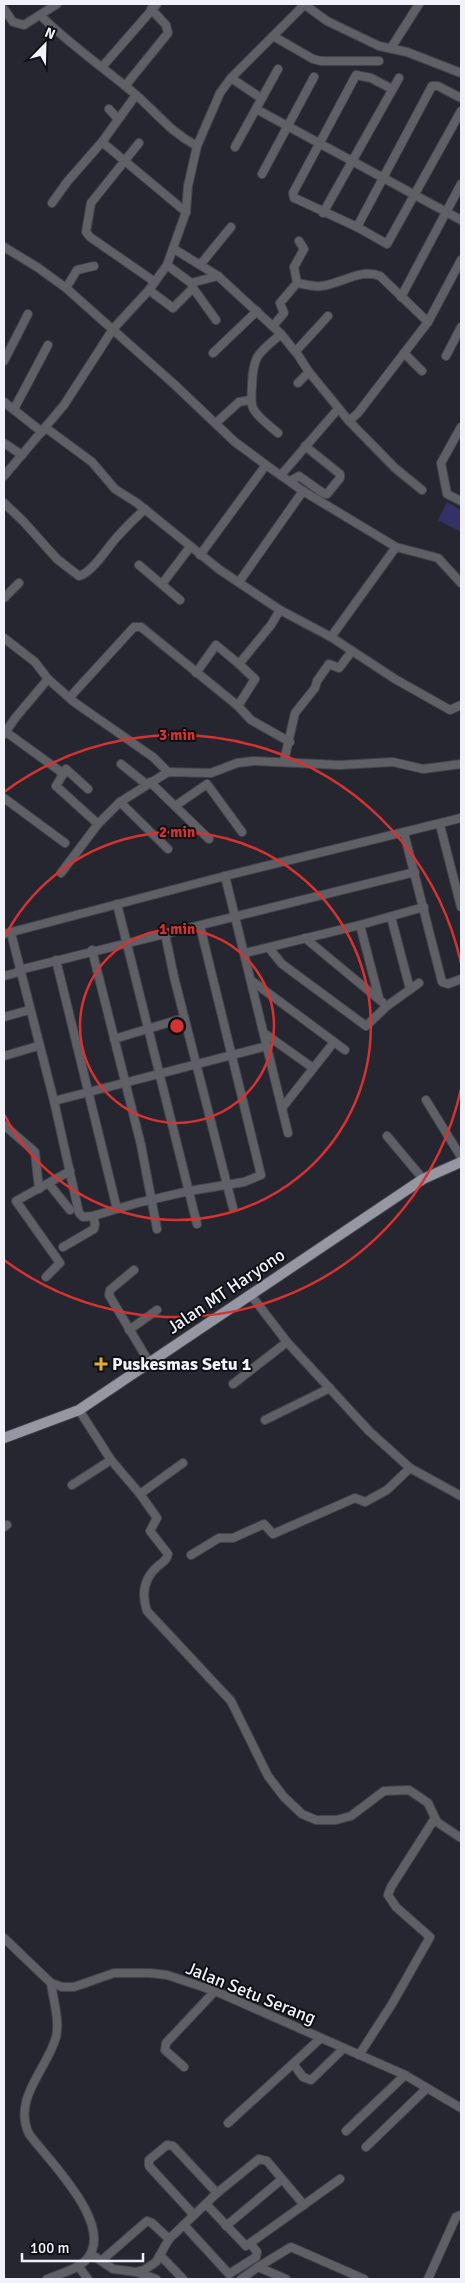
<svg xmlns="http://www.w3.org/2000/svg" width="465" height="2283" font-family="Signika,sans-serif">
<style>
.garden{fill:#323267}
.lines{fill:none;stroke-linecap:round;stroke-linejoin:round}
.minor-casing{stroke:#42434c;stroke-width:10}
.major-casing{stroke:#42434c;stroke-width:12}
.minor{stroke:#5f5f65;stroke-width:8}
.major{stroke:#9697a2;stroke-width:10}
.ring{fill:none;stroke:#d73232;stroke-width:2.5}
.poi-dot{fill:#e2ae34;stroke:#0f1014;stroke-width:2}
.labels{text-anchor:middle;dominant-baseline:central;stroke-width:4;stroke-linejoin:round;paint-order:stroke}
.street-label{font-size:18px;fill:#f1f2f9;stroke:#0f1014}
.poi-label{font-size:18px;font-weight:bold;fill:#f1f2f9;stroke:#0f1014;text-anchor:start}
.centre{fill:#d73232;stroke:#0f1014;stroke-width:2.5}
.ring-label{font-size:15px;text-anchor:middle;font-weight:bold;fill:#d73232;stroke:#0f1014;stroke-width:4;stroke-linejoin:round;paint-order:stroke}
</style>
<rect width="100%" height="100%" fill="#252630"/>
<path class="garden" d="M447,502L461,510V532L438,520Z"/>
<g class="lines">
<g class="minor-casing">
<g id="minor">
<path d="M305,5L327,21L379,46L407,52L461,73"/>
<path d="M4,9L13,22L24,25L57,4"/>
<path d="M40,15C70,45 103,67 135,94C157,113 170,132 197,146"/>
<path d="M273,36L313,59L321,61H379"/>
<path d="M391,48L419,4"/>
<path d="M102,67L157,4"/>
<path d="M231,78L261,98"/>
<path d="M125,86L168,33L166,25L151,9"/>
<path d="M392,89L371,78L356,75L293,193L294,198L301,201L357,227L387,244L461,111"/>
<path d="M109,109L117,118"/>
<path d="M256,109L461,220"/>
<path d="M102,142L186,212"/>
<path d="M139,143L91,203L86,232L90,237L155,282"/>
<path d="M235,147L278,69"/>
<path d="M262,174L314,77"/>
<path d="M52,203L67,182L102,142L136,95"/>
<path d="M323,213L399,78"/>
<path d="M357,227L432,86H438L461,98"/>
<path d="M4,247L37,267L66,288L175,385L235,442L266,465L303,491L396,547L438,558L461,583"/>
<path d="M174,249L218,276L281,334L298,355L309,372L349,421L358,413L428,322L461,260"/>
<path d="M167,265L191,283"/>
<path d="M200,265L231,227"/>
<path d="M297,283C304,284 313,287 321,286C341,284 360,268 380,276L428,322"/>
<path d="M66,288L77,270L94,266"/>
<path d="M193,288L216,320"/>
<path d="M149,290L173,308L193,288L191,283L218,276"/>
<path d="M401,297L461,184"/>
<path d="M273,326L284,313L280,303L297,283L294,267L304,249L299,241"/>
<path d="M296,351L328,316"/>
<path d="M213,353L257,311"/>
<path d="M404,353L422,371"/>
<path d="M446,356L461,327"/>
<path d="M4,361L28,314"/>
<path d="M298,383L309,372"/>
<path d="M4,402L42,432"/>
<path d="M14,409L48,345"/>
<path d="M349,421L395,468L422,490"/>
<path d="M216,423L239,402L251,400"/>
<path d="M461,427L441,463L447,494L461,501"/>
<path d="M46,428L92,462L115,489L137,503L220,570L280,610L331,637L395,679L450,710L461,705"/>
<path d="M278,433C270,426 257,417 253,408C250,401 252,392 252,385C253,354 259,353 281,334"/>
<path d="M4,443L22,455"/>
<path d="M281,475L338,409"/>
<path d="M4,476L64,405L113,329L149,290L167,265L186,212L188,186L197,146L220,93L231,78L305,4"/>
<path d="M290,481L299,476L323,493L327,494L340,478V474L305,446"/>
<path d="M4,503L23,521L57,559L79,576C92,573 108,547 117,537C126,527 135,518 145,509"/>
<path d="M200,555L266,465"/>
<path d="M139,565L180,600"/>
<path d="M239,582L303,491"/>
<path d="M162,584L190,547"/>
<path d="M4,598L19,583"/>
<path d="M331,637L396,547"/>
<path d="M4,638L35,662L48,679L74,702L153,757L168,772"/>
<path d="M196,673L216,645L239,664L271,625L280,610"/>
<path d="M70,697L134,627H141L238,706L251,720L290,742"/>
<path d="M238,706L255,679L239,664"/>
<path d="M6,732L64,774"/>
<path d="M4,734L16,717L48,679"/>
<path d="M284,761L295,713L315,688L317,681L329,664L339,668L352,651"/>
<path d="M121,764L146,784"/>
<path d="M150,782L209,839"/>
<path d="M4,798L65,843"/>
<path d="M120,802L168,849"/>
<path d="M175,806L207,784L242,832"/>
<path d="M98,824L120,802L168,772L211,773L237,763L254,761L340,765L393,762L423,769L461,764"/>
<path d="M440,825L461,907"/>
<path d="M404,833L442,982L448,984L461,979"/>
<path d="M61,873L98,824L56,786L66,769L88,789"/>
<path d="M225,876L288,1133"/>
<path d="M117,904L197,1224"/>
<path d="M391,917L410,989"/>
<path d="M360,925L379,998"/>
<path d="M11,933L54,1101L79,1213L83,1217L93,1216L137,1203L189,1191L244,1182L261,1175L200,926"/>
<path d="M4,934L225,876L461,818"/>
<path d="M165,934L174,977L233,1208"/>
<path d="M305,938L387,1006"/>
<path d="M269,948L282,964L366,1026L387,1006L419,983"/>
<path d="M92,950L141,1145L157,1229"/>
<path d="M245,953L360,925L424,907"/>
<path d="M56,960L117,1209"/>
<path d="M19,970L415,872"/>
<path d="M4,976L19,972"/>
<path d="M252,981L345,1050"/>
<path d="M4,1017L29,1010"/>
<path d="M264,1033L313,1068"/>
<path d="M114,1039L184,1018"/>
<path d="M4,1056L38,1046"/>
<path d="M426,1100L461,1157"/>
<path d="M54,1101L267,1046"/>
<path d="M282,1108L334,1042"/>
<path d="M4,1125L35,1152L39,1189"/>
<path d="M387,1136L423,1179"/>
<path d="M49,1184L70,1210"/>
<path d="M63,1247L94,1229L95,1224L93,1216"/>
<path d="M134,1270L110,1290L109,1295L149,1362"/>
<path d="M46,1277L60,1263L16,1201L70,1171"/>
<path d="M251,1295L287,1342L369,1431L410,1468L461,1496"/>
<path d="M129,1330L157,1310"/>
<path d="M233,1384L287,1342"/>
<path d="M79,1410L111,1460L140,1494L157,1518L150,1531L168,1554C167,1560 163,1562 158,1566C144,1578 141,1593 147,1611L231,1701L268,1776L284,1797L302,1814L316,1820H336L351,1816L384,1791L409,1790L428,1803L437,1822L461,1838"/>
<path d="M265,1420L330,1388"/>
<path d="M72,1485L111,1460"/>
<path d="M140,1494L183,1463"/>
<path d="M4,1527L7,1525"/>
<path d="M191,1555L219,1538H233L264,1524L273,1534L355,1498L365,1502L387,1490L410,1468"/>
<path d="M4,1938L51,1983L62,1987H74L114,1973H150L167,1975L215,1991L405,2075L461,2108"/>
<path d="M359,2055L392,2004L430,1937L396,1907L388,1895L391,1887L435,1818"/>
<path d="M294,2065L303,2077L311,2080L344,2048"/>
<path d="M184,2067L165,2050L166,2043L215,1991"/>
<path d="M228,2123L321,2038"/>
<path d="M346,2131L405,2075"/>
<path d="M366,2147L427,2088"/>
<path d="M206,2204L246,2246L340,2179"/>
<path d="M194,2215L149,2166V2160L167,2145L173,2146L217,2193"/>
<path d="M184,2225L229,2274L256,2257L257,2252L251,2244"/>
<path d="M226,2226L281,2180"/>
<path d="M91,2254L113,2269L136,2272L144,2270L156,2262L169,2239L217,2193L259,2159L267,2161L304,2205"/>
<path d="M160,2255L183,2279"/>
<path d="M101,2261L147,2221L152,2223L169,2239"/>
<path d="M78,2266L88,2279"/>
<path d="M258,2267L286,2279"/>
<path d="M136,2272L156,2279"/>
<path d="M47,2279C59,2274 76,2270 85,2261C119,2228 48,2160 29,2134C12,2098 48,2068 56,2037C60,2021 53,1999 51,1983"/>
<path d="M241,2279L258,2267L291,2247L364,2279"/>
<path d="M428,2279L456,2217L461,2215"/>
</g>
</g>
<g class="major-casing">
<path id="major" d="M4,1438L79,1410L423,1179L461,1162"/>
</g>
<use href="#minor" class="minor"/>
<use href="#major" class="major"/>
</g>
<g class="ring">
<circle cx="177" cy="1026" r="97"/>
<path d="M4 938A194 194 0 1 1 4 1114"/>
<path d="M461 1089A291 291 0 0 1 4 1260M4 792A291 291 0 0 1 461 963"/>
</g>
<path class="poi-dot" d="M98.5 1356.5h5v5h5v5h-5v5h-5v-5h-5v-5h5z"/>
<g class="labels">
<g class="street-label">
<text transform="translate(226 1291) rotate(-34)">Jalan MT Haryono</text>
<text transform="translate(251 1993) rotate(22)">Jalan Setu Serang</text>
</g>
<g class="poi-label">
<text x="112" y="1364">Puskesmas Setu 1</text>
</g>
</g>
<circle cx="177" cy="1026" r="8" class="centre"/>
<g class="ring-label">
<text x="177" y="740">3 min</text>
<text x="177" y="837">2 min</text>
<text x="177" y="934">1 min</text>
</g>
<rect width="465" height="2283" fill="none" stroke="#f1f2f9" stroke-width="10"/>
<g transform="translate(45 45) rotate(23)" stroke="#0f1014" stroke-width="4" paint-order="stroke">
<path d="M0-4L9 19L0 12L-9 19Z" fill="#f1f2f9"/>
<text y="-8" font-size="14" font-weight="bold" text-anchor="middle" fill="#f1f2f9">N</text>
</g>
<path d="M22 2253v8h121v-8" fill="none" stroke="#f1f2f9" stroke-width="2.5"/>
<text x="30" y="2253" font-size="15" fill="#f1f2f9" stroke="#0f1014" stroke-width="4" paint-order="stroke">100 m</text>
</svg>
